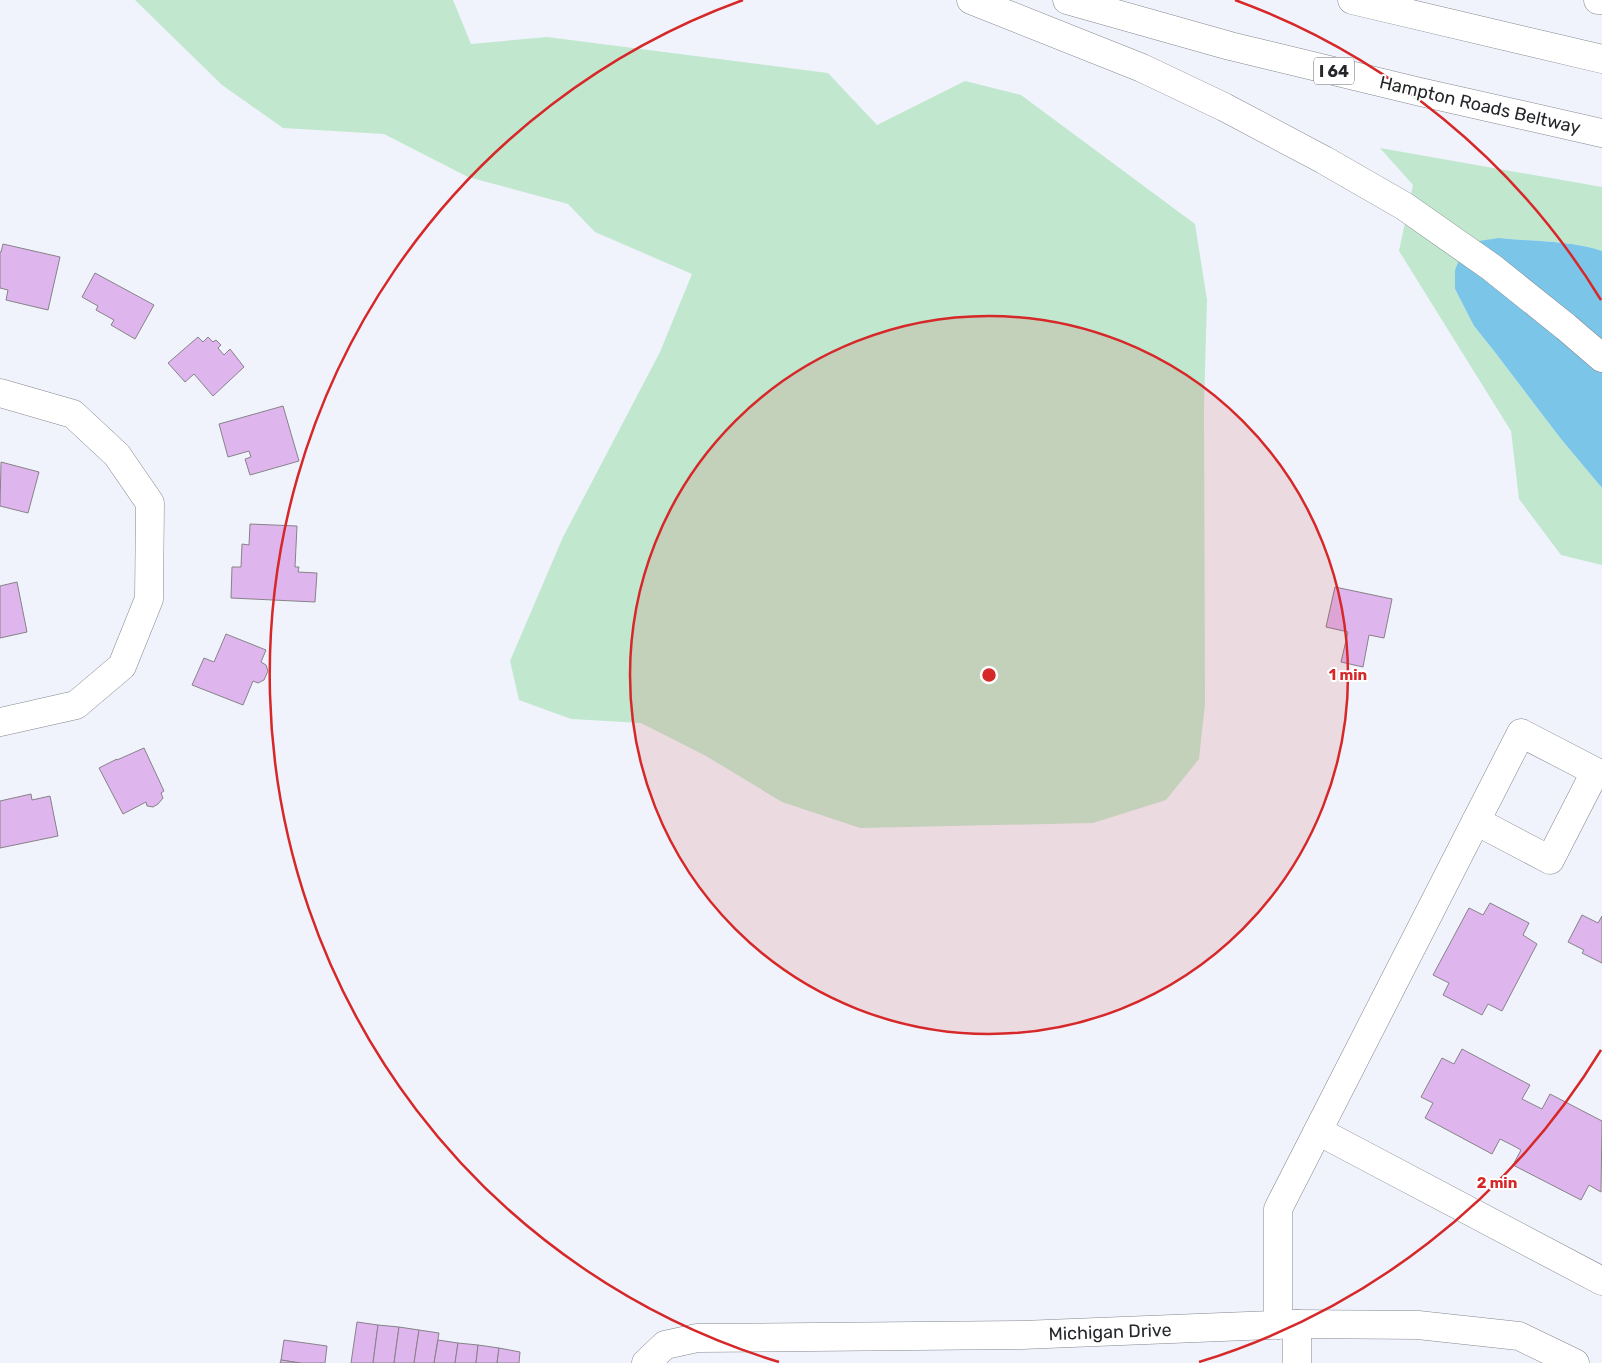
<svg xmlns="http://www.w3.org/2000/svg" width="1602" height="1363" font-family="Rubik,sans-serif">
<style>
.green{fill:#c1e8cf}
.water{fill:#7bc6e8}
.building{fill:#deb5ed;stroke:#878289}
.lines{fill:none;stroke-linecap:round;stroke-linejoin:round}
.minor-casing{stroke:#84878f;stroke-width:29}
.highway-casing{stroke:#84878f;stroke-width:29}
.minor{stroke:#fff;stroke-width:28}
.highway{stroke:#fff;stroke-width:28}
.ring{fill:none;stroke:#d62828;stroke-width:2.5}
.labels{text-anchor:middle;dominant-baseline:central;stroke-width:4;stroke-linejoin:round;paint-order:stroke}
.shield{fill:#fff;stroke:#66686a;stroke-width:1}
.shield-label{font-size:16px;font-weight:bold;fill:#25272a}
.street-label{font-size:18px;fill:#25272a;stroke:#fff}
.centre{fill:#d62828;stroke:#fff;stroke-width:2.5}
.ring-label{font-size:15px;text-anchor:middle;font-weight:bold;fill:#d62828;stroke:#fff;stroke-width:4;stroke-linejoin:round;paint-order:stroke}
</style>
<rect width="100%" height="100%" fill="#f0f3fb"/>
<g class="green">
<path d="M135,0H453L471,44L547,37L828,73L877,125L965,81L1021,95L1195,224L1207,300L1204,407L1205,704L1199,759L1166,800L1093,823L860,828L782,802L706,756L641,723L571,719L519,700L510,661L563,537L660,352L692,274L595,232L568,204L468,177L384,134L283,128L222,85Z"/>
<path d="M1380,148L1602,187V251C1569,240 1533,242 1499,238L1455,289L1474,326L1494,351L1561,439L1602,488V565L1561,555L1519,499L1511,431L1399,251L1413,185Z"/>
</g>
<path class="water" d="M1499,238C1534,242 1569,240 1602,251V488L1561,439L1494,351L1474,326L1455,289V270L1461,255L1469,245L1479,241Z"/>
<g class="building">
<path d="M3,244L60,257L48,310L6,300L8,290L0,288V252H1Z"/>
<path d="M95,273L154,305L135,339L111,325L114,320L96,310L98,306L82,297Z"/>
<path d="M198,337L203,342L208,337L213,342L216,340L221,345L218,348L224,355L230,349L244,367L213,396L194,374L185,382L168,363Z"/>
<path d="M283,406L299,461L250,475L245,459L251,457L249,451L228,457L219,424Z"/>
<path d="M1,462L39,472L28,513L0,506Z"/>
<path d="M250,524L297,526L295,567H299L298,572L317,573L315,602L231,598L232,567H241L242,544L249,545Z"/>
<path d="M17,582L27,632L0,638V586Z"/>
<path d="M1335,587L1392,599L1384,638L1369,635L1363,667L1341,662L1348,632L1326,627Z"/>
<path d="M226,634L266,650L261,662L266,665L268,671L264,680L258,683L253,681L243,705L192,685L204,658L214,662Z"/>
<path d="M144,748L164,791L161,793L163,798L158,804L153,807L147,806L146,802L123,814L99,768L117,759V760Z"/>
<path d="M31,794L32,800L50,796L58,836L0,848V801Z"/>
<path d="M1490,903L1529,923L1523,935L1537,944L1502,1011L1488,1004L1482,1015L1443,995L1449,983L1433,975L1469,908L1483,915Z"/>
<path d="M1582,915L1598,923L1602,916V963L1582,953L1584,950L1568,942Z"/>
<path d="M1462,1049L1530,1085L1522,1099L1542,1109L1550,1094L1602,1121L1601,1192L1589,1185L1581,1200L1513,1165L1521,1150L1512,1145L1500,1139L1492,1154L1425,1118L1433,1103L1421,1097L1442,1058L1454,1064Z"/>
<path d="M357,1322L378,1325L373,1363H351Z"/>
<path d="M378,1325L399,1327L394,1363H373Z"/>
<path d="M399,1327L419,1330L414,1363H394Z"/>
<path d="M419,1330L439,1333L434,1363H414Z"/>
<path d="M284,1340L327,1346L325,1363H300L281,1360Z"/>
<path d="M438,1340L458,1343L455,1363H434Z"/>
<path d="M458,1343L478,1345L476,1363H455Z"/>
<path d="M478,1345L499,1348L497,1363H476Z"/>
<path d="M499,1348L520,1352L519,1363H497Z"/>
<path d="M281,1360L300,1363H280Z"/>
</g>
<g class="lines">
<g class="minor-casing">
<g id="minor">
<path d="M0,393L73,414L117,455L150,503L149,599L122,666L76,705L0,722"/>
<path d="M1476,821L1550,860L1595,772"/>
<path d="M1318,1131L1602,1281"/>
<path d="M1278,1325V1209L1521,733L1602,775"/>
<path d="M646,1363L665,1345L697,1338L1022,1335L1297,1324L1418,1325L1519,1336L1575,1363"/>
<path d="M1297,1363V1324"/>
</g>
</g>
<g class="highway-casing">
<g id="highway">
<path d="M971,0L1142,68L1224,107L1324,160L1404,206L1491,267L1566,327L1602,358"/>
<path d="M1067,0L1230,46L1416,91L1602,133"/>
<path d="M1352,0L1602,59"/>
<path d="M1598,0H1602"/>
</g>
</g>
<use href="#minor" class="minor"/>
<use href="#highway" class="highway"/>
</g>
<circle cx="989" cy="675" r="359" fill="#d62828" fill-opacity=".12"/>
<g class="ring">
<circle cx="989" cy="675" r="359"/>
<path d="M1601 1050A718 718 0 0 1 1199 1362M779 1362A718 718 0 0 1 743 0M1235 0A718 718 0 0 1 1601 300"/>
</g>
<g class="labels">
<rect class="shield" x="1314" y="57.5" width="40" height="27" rx="4"/>
<g class="shield-label">
<text x="1334" y="71">I 64</text>
</g>
<g class="street-label">
<text transform="translate(1480 105) rotate(13)">Hampton Roads Beltway</text>
<text transform="translate(1110 1332) rotate(-2)">Michigan Drive</text>
</g>
</g>
<circle cx="989" cy="675" r="8" class="centre"/>
<g class="ring-label">
<text x="1348" y="680">1 min</text>
<text x="1497" y="1188">2 min</text>
</g>
</svg>
